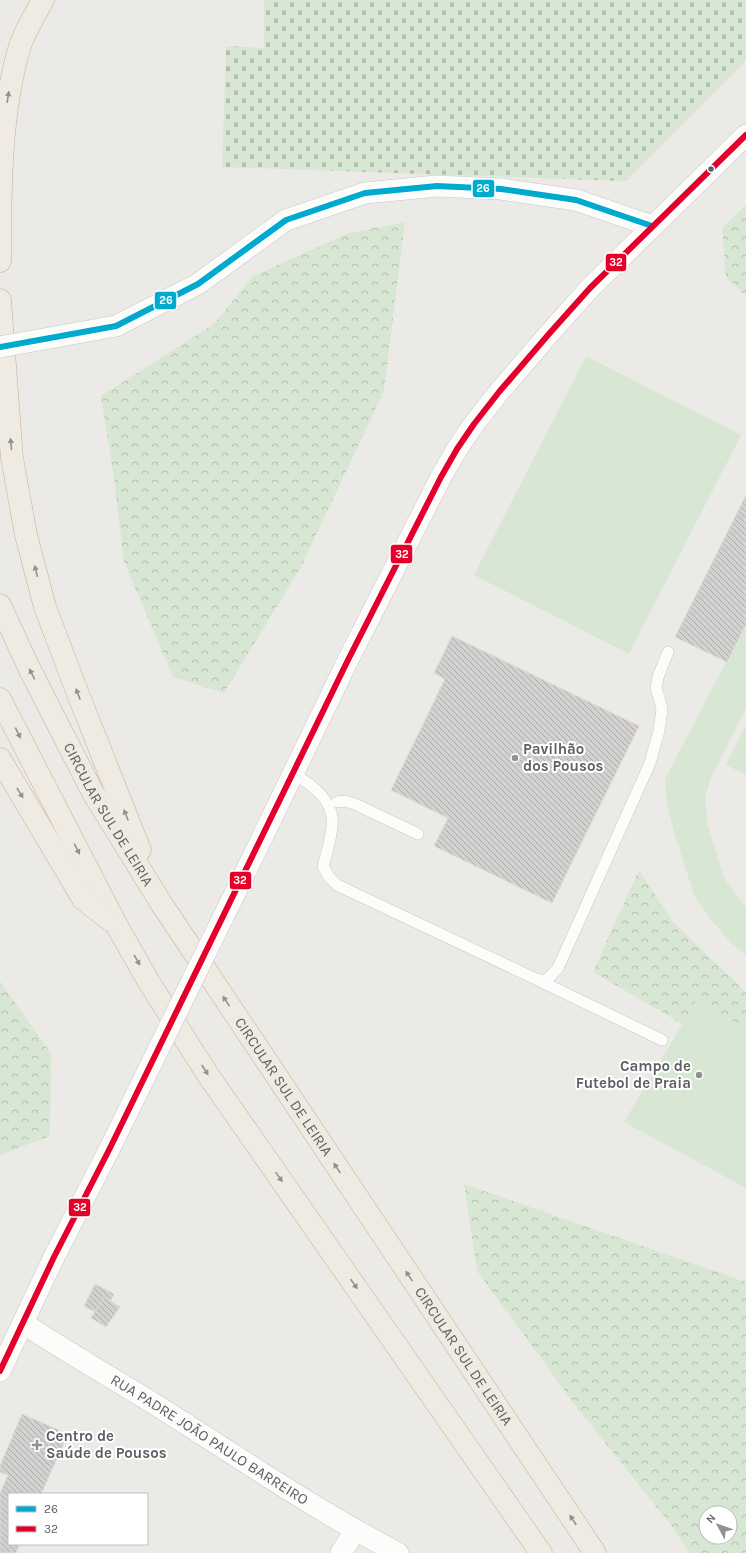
<svg xmlns="http://www.w3.org/2000/svg" width="746" height="1553" font-family="Karla,sans-serif">
<style>
.forest{fill:url(#forest-crowns);fill-rule:evenodd}
.cemetery{fill:url(#cemetery-stones)}
.pitch{fill:#d8e7d3}
.building{fill:url(#building-back-hatch);stroke:#dcdad6}
.lines{fill:none;stroke-linecap:round;stroke-linejoin:round}
.lane-casing{stroke:#c8c8c8;stroke-width:12}
.street-casing{stroke:#c8c8c8;stroke-width:22}
.highway-casing{stroke:#c2b096;stroke-width:23}
.lane{stroke:#fcfcfb;stroke-width:11}
.street{stroke:#fcfcfb;stroke-width:21}
.highway{stroke:#efeae2;stroke-width:22}
.street-bridge-casing{stroke:#c8c8c8;stroke-width:22;stroke-linecap:butt}
.street-bridge{stroke:#fcfcfb;stroke-width:21}
.bus-1-casing{stroke:#fff;stroke-width:9}
.bus-2-casing{stroke:#fff;stroke-width:9}
.bus-1{stroke:#00a9ce;stroke-width:6}
.bus-2{stroke:#e4002b;stroke-width:6}
.oneway{fill:#909191}
.bus-dot{fill:#5d6165;stroke:#fff;stroke-width:1.5}
.poi-dot{fill:#8f9192;stroke:#fff;stroke-width:1.5}
.labels{text-anchor:middle;dominant-baseline:central;stroke-width:4;stroke-linejoin:round;paint-order:stroke}
.poi-label{font-size:15px;font-weight:bold;fill:#5d6165;stroke:#fff;text-anchor:start}
.street-label{font-size:15px;fill:#5d6165;stroke:#fff}
.line-badge{stroke:#fff;stroke-width:1.5}
.badge-label{font-size:11px;text-anchor:middle;font-weight:bold;fill:#fff}
</style>
<defs>
<pattern id="forest-crowns" width="20" height="18" patternUnits="userSpaceOnUse"><rect width="20" height="18" fill="#d8e7d3"/><path d="M2 6a3 3 0 1 1 6 0M12 15a3 3 0 1 1 6 0" fill="none" stroke="#b2bfaf"/></pattern>
<pattern id="cemetery-stones" width="16" height="16" patternUnits="userSpaceOnUse"><rect width="16" height="16" fill="#d8e7d3"/><path d="M2 7V4a2 2 0 0 1 4 0v3zM10 15v-3a2 2 0 0 1 4 0v3z" fill="#b2bfaf"/></pattern>
<pattern id="building-back-hatch" width="6" height="6" patternUnits="userSpaceOnUse"><rect width="6" height="6" fill="#d3d1d0"/><path d="M-1 5l2 2M0 0l6 6M5-1l2 2" fill="none" stroke="#aeadac"/></pattern>
</defs>
<rect width="100%" height="100%" fill="#eceae7"/>
<g class="forest">
<path d="M746,205V296L726,277L722,228Z"/>
<path d="M405,222L384,391L301,567L224,693L173,677L124,562L114,479L101,396L214,324L253,276L349,233Z"/>
<path d="M639,870L673,922L746,992V1061L593,972Z"/>
<path d="M0,981L51,1054L50,1136L0,1155Z"/>
<path d="M464,1184L746,1282V1553H689L674,1529L578,1409L477,1271ZM706,1513H730V1537H706Z"/>
</g>
<path class="cemetery" d="M264,0H746V60L625,181L222,167L226,46L264,48Z"/>
<g class="pitch">
<path d="M586,356L741,435L629,654L474,575Z"/>
<path d="M746,624V708L711,777L705,798L708,827L725,880L746,907V955L731,943L713,922L695,897L675,836L667,804L665,779Z"/>
<path d="M746,725V775L726,765Z"/>
<path d="M696,1001L746,1028V1188L624,1122Z"/>
</g>
<g class="building">
<path d="M746,495V624L727,662L675,637Z"/>
<path d="M452,636L639,726L552,903L434,846L448,818L391,790L445,679L434,673Z"/>
<path d="M95,1284L114,1294L103,1316L84,1306Z"/>
<path d="M104,1297L120,1307L106,1327L91,1318Z"/>
<path d="M22,1414L68,1434L41,1494H9V1544H20L16,1553H0V1493L8,1475L0,1472V1466Z"/>
</g>
<g class="lines">
<g class="lane-casing">
<g id="lane">
<path d="M293,774C310,783 329,797 332,817C334,827 326,856 323,866L329,877L337,885L538,980H547L558,968L650,763L659,731L662,709L656,687L658,677L668,652"/>
<path d="M337,802L345,801L355,804L418,834"/>
<path d="M538,980L662,1040"/>
</g>
</g>
<g class="street-casing">
<g id="street">
<path d="M116,326L198,284L286,220L365,193L437,186L501,189L576,200L652,226"/>
<path d="M261,840L348,660L441,477L457,449L474,424L499,392L548,335L590,288L746,135"/>
<path id="s1" d="M23,1323C74,1357 127,1386 178,1419C250,1465 321,1513 398,1553"/>
<path d="M0,1371L54,1257L110,1148"/>
<path d="M341,1553L355,1531"/>
</g>
</g>
<g class="highway-casing">
<g id="highway">
<path d="M0,261C0,194 0,107 21,43C27,28 35,14 43,0"/>
<path d="M0,300L12,458L26,535L45,607L78,694L140,850"/>
<path id="s2" d="M0,605L30,670L93,793L161,903L595,1553"/>
<path d="M0,699L117,926L150,984L208,1075L541,1553"/>
<path d="M0,759L83,899L110,920"/>
</g>
</g>
<use href="#lane" class="lane"/>
<use href="#street" class="street"/>
<use href="#highway" class="highway"/>
<g class="street-bridge-casing">
<g id="street-bridge">
<path d="M0,347L116,326"/>
<path d="M110,1148L261,840"/>
</g>
</g>
<use href="#street-bridge" class="street-bridge"/>
<g class="bus-1-casing">
<path id="bus-1" d="M0,347L116,326L198,284L286,220L365,193L437,186L501,189L576,200L652,226"/>
</g>
<g class="bus-2-casing">
<path id="bus-2" d="M0,1371L54,1257L110,1148L348,660L441,477L457,449L474,424L499,392L548,335L590,288L746,135"/>
</g>
<use href="#bus-1" class="bus-1"/>
<use href="#bus-2" class="bus-2"/>
</g>
<defs><path id="oneway-solid" d="M-6-.8H1V-3.2L6.5 0L1 3.2V.8H-6Z"/></defs>
<g class="oneway">
<use href="#oneway-solid" transform="translate(8 97) rotate(-81)"/>
<use href="#oneway-solid" transform="translate(11 444) rotate(-95)"/>
<use href="#oneway-solid" transform="translate(36 571) rotate(-104)"/>
<use href="#oneway-solid" transform="translate(32 674) rotate(-117)"/>
<use href="#oneway-solid" transform="translate(78 694) rotate(-111)"/>
<use href="#oneway-solid" transform="translate(18 733) rotate(63)"/>
<use href="#oneway-solid" transform="translate(20 793) rotate(59)"/>
<use href="#oneway-solid" transform="translate(126 815) rotate(-112)"/>
<use href="#oneway-solid" transform="translate(77 849) rotate(63)"/>
<use href="#oneway-solid" transform="translate(137 960) rotate(60)"/>
<use href="#oneway-solid" transform="translate(226 1001) rotate(-124)"/>
<use href="#oneway-solid" transform="translate(205 1070) rotate(57)"/>
<use href="#oneway-solid" transform="translate(337 1168) rotate(-124)"/>
<use href="#oneway-solid" transform="translate(279 1177) rotate(55)"/>
<use href="#oneway-solid" transform="translate(409 1276) rotate(-124)"/>
<use href="#oneway-solid" transform="translate(354 1284) rotate(55)"/>
<use href="#oneway-solid" transform="translate(573 1520) rotate(-123)"/>
</g>
<circle class="bus-dot" cx="711" cy="169" r="3.5"/>
<g class="poi-dot">
<circle cx="515" cy="758" r="4"/>
<circle cx="699" cy="1075" r="4"/>
<path d="M35 1439h4v4h4v4h-4v4h-4v-4h-4v-4h4z"/>
</g>
<g class="labels">
<g class="poi-label">
<text x="523" y="749">Pavilhão<tspan x="523" dy="17">dos Pousos</tspan></text>
<text x="691" y="1066" text-anchor="end">Campo de<tspan x="691" dy="17">Futebol de Praia</tspan></text>
<text x="46" y="1436">Centro de<tspan x="46" dy="17">Saúde de Pousos</tspan></text>
</g>
<g class="street-label">
<text stroke="none"><textPath href="#s2" startOffset="236">CIRCULAR SUL DE LEIRIA</textPath></text>
<text stroke="none"><textPath href="#s2" startOffset="560">CIRCULAR SUL DE LEIRIA</textPath></text>
<text stroke="none"><textPath href="#s2" startOffset="884">CIRCULAR SUL DE LEIRIA</textPath></text>
<text stroke="none"><textPath href="#s1" startOffset="220">RUA PADRE JOÃO PAULO BARREIRO</textPath></text>
</g>
</g>
<g class="line-badge">
<rect x="472" y="179" width="23" height="19" rx="4" fill="#00a9ce"/>
<rect x="605" y="253" width="22" height="19" rx="4" fill="#e4002b"/>
<rect x="154" y="291" width="23" height="19" rx="4" fill="#00a9ce"/>
<rect x="390" y="544" width="23" height="20" rx="4" fill="#e4002b"/>
<rect x="229" y="871" width="23" height="19" rx="4" fill="#e4002b"/>
<rect x="68" y="1198" width="23" height="19" rx="4" fill="#e4002b"/>
</g>
<g class="badge-label">
<text x="483" y="192">26</text>
<text x="616" y="266">32</text>
<text x="166" y="304">26</text>
<text x="402" y="558">32</text>
<text x="240" y="884">32</text>
<text x="80" y="1211">32</text>
</g>
<rect x="8" y="1493" width="140" height="52" fill="#ffffff" stroke="#bec0c1"/>
<rect x="16" y="1506" width="20" height="6" fill="#00a9ce" stroke="#bec0c1"/>
<text x="44" y="1513" font-size="12" fill="#5d6165">26</text>
<rect x="16" y="1526" width="20" height="6" fill="#e4002b" stroke="#bec0c1"/>
<text x="44" y="1533" font-size="12" fill="#5d6165">32</text>
<g transform="translate(718 1525) rotate(311)"><circle r="19" fill="#ffffff" stroke="#bec0c1"/>
<path d="M0-3L7 15L0 10L-7 15Z" fill="#8f9192"/>
<text y="-6" font-size="11" font-weight="bold" text-anchor="middle" fill="#5d6165">N</text>
</g>
</svg>
